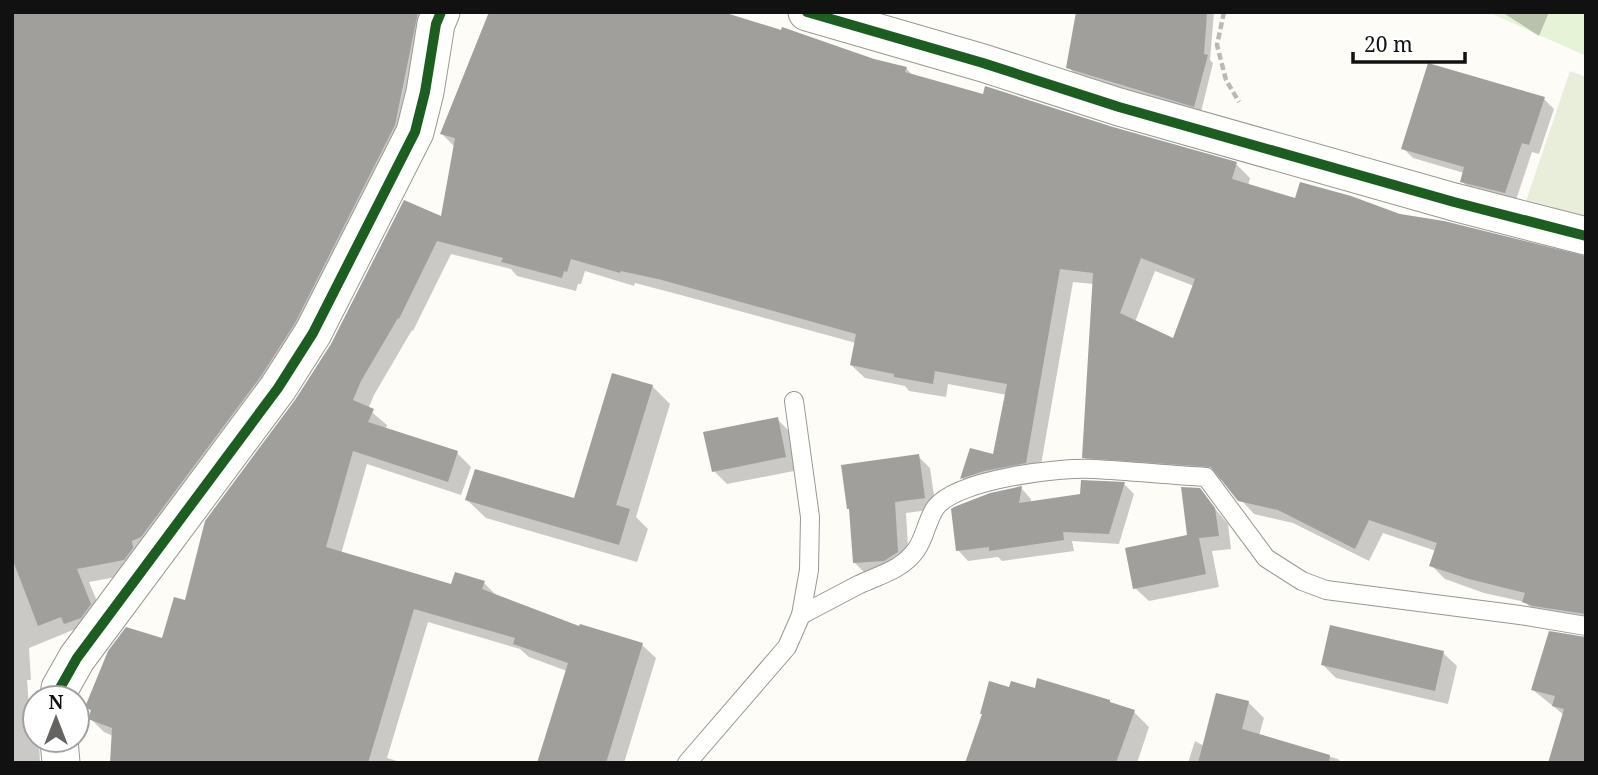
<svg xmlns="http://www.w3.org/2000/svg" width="1598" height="775" font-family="'Noto Serif',serif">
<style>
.green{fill:#e7f3d7}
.cemetery{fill:#e9eedb}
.shadow{fill:#0003;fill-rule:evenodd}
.building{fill:#a19f9c;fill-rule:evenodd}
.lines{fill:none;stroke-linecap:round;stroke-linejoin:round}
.service-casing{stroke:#979795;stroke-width:20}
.minor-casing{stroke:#979795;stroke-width:39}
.path{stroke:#b9b9b8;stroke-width:4.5;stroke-dasharray:7 3.5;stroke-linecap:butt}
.service{stroke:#fffffe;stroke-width:18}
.minor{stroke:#fffffe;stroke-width:37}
.cycleway-casing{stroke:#fff;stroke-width:15}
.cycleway{stroke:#1b5e20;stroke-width:10}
</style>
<rect width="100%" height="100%" fill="#fdfcf7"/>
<path class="green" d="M1488,12H1586V56Z"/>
<path class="cemetery" d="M1570,71L1586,77V218L1525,204Z"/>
<g class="shadow">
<path d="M12,12H439L417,102L308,336L137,573L89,582L104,618L79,636L73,630L29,648L31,680H27L31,733L35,740H39L40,763H12Z"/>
<path d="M1078,12H1214L1210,60L1213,63L1201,112L1075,74L1068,67Z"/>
<path d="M1502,12H1549L1539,36Z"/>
<path d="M874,61L906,68L913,76L1236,164L1250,178L1248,186L1296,200L1399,216L1586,257V625L1538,615L1525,602L1484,593L1445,579L1431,565L1436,551L1383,533L1369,561L1293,523L1254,514L1223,480L1098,471L1084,457L1094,284L1073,282L1039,476L975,492L962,478L971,450L995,457L1007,395L948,384L946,397L909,391L905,386L865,378L851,365L856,343L677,294L635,283L634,286L585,271L581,284H578L576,291L517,276L511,269L451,254L413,331L412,330L374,395L368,409L387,425L385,430L457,453L471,467L461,495L367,464L341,554L452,587L484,583L498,597L580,628L642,645L656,658L624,763H539L567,671L529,657L520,649L428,622L387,758L404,763H111L113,736L104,732L90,718L92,712L87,707L163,640L442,218L455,147L442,134ZM1155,271L1194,286L1174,340L1135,322Z"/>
<path d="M1544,99L1554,109L1539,154L1532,152L1515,203L1472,192L1462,181L1464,173L1413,158L1403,148Z"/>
<path d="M652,386L670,404L636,517L648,529L637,562L486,518L467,500L575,501Z"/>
<path d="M777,419L790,432L799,470L727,484L714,471Z"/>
<path d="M918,456L930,468L936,509L906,513L909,564L866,574L855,563Z"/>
<path d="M1124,484L1134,494L1119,544L1072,541L1074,551L1002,561L998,557L968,561L958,550L1021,488L1031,499V503L1082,496Z"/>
<path d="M1199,490L1228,524L1231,549L1212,551L1219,587L1149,601L1135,588L1189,537Z"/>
<path d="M1586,638L1564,715L1533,690Z"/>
<path d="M1443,653L1457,666L1448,704L1336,678L1323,665Z"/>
<path d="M1010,689L1036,690L1109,701L1113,705L1134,712L1149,727L1137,763H967Z"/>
<path d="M1248,702L1264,718L1259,736L1338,759L1342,763H1188L1195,741L1204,746Z"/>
</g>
<g class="building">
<path d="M12,12H418L395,125L295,323L261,376L141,537L132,541L133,548L124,560L77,569L91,604L81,618L64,624L61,617L38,626L12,558Z"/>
<path d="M489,12H723L781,30L782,27L874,59L907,67L905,72L983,94L985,86L1113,127L1237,162L1232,179L1295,198L1300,182L1351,196L1400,214L1444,221L1586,256V614L1533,606L1522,602L1525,593L1469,579L1429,566L1437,543L1369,520L1355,549L1278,510L1238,501L1211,467L1082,458L1093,273L1060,269L1026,463L984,471L960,479L970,448L993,454L1007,384L935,371L933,384L894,377V374L850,365L856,334L662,280L621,271L620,273L571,259L567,272L564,271L562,278L501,262L503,258L437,241L399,319L398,318L361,381L353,400L374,409L368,422L458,451L448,482L353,451L326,547L451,584L455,572L485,581L482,589L579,626L580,624L643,643L606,763H537L568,663L513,644L515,638L414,609L368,763H110L112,728L88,719L91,710L85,707L108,651L126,627L162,638L174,597L185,600L205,521L295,400L331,344L404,200L441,216L455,138L440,134ZM1141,258L1195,279L1173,338L1120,313Z"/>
<path d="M1076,12H1207L1204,54L1208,55L1194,107L1066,68Z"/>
<path d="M1428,63L1545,97L1529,145L1522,143L1505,193L1460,182L1464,167L1401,149Z"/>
<path d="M612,373L653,385L616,505L630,509L619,545L465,500L475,469L574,498Z"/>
<path d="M778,417L786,457L712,472L703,432Z"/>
<path d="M919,454L925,498L895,502L898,552L884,561L853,563L849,509H847L841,465Z"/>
<path d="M1081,480L1125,482L1109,534L1063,532L1064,540L989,551V547L956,551L951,509L954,507L990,493L1022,486L1019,503L1080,494Z"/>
<path d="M1181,487L1200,488L1215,508L1219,536L1199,538L1206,574L1133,589L1125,548L1187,535Z"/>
<path d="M1330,625L1444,651L1435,691L1321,665Z"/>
<path d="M1549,631L1586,637V763H1548L1564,709L1552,706L1555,696L1531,690Z"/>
<path d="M1037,678L1110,700V702L1135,710L1116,763H965L982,714H980L989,681L1009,687L1011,681L1035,688Z"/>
<path d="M1216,693L1249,701L1242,729L1330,755L1329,763H1198Z"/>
</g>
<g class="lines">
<g class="service-casing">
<g id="service">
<path d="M801,615C820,605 839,595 858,585C879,575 902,570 916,550C925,538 927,519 936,507C958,479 1060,467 1094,469C1132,471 1169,475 1206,477L1266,558L1302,581L1326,590L1520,615L1586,626"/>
<path d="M687,763L787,647L801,615L809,570L810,517L794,401"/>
</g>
</g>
<g class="minor-casing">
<g id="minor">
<path d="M807,12L983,63L1119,107L1454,202L1586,236"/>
<path d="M59,698L60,688L77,658L278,388L313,333L415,132L425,92L436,24L441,12"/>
<path d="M59,740L61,763"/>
</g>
</g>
<path class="path" d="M1224,12L1217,45L1226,80L1239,102"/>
<use href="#service" class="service"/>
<use href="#minor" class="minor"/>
<g class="cycleway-casing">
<g id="cycleway">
<path d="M807,12L983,63L1119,107L1454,202L1586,236"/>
<path d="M59,698L60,688L77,658L278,388L313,333L415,132L425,92L436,24L441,12"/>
</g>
</g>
<use href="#cycleway" class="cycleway"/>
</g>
<rect width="1598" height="775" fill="none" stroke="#111111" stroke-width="28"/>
<g transform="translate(56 719)"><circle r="33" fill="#ffffff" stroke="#a0a0a0" stroke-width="2"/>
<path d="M0-5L12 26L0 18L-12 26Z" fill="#646362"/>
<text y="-10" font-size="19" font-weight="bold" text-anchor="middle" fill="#111111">N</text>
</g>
<path d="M1353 52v10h112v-10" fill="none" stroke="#111111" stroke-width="3.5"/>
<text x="1364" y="52" font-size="21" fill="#111111" stroke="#ffffff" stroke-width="5" paint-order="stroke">20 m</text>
</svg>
